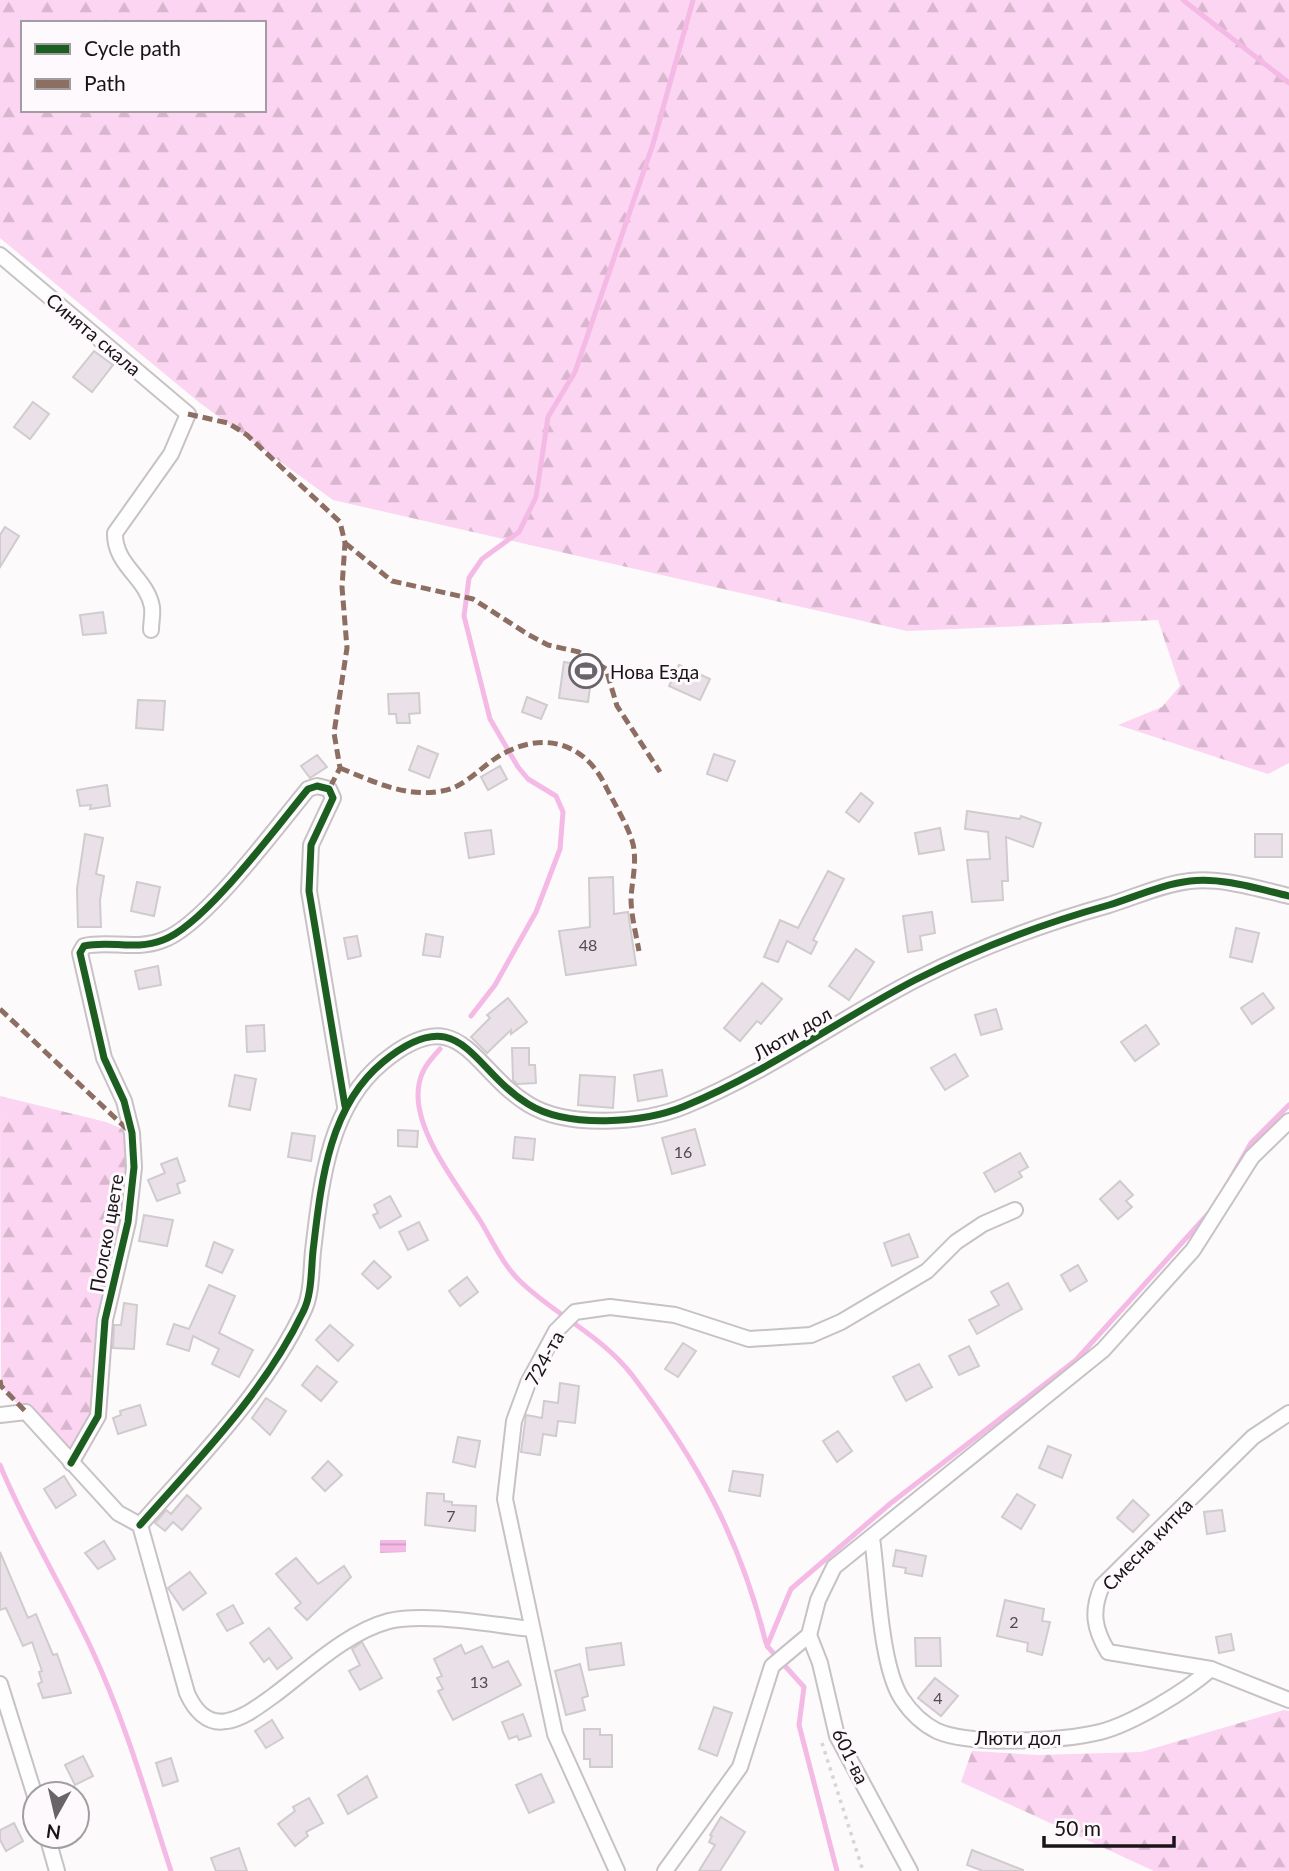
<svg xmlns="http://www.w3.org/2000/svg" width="1289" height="1871" font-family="Lato,sans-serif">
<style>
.forest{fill:url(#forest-firs);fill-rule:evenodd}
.water{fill:url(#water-rules)}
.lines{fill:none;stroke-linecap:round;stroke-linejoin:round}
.stream{stroke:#f4b9e5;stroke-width:5}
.building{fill:#e9e1e7;stroke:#d0ccce;stroke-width:2}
.minor-casing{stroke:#c7c2c5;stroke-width:18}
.path{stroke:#d7d6d6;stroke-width:3.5;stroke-dasharray:3.5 5;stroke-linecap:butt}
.minor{stroke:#fffefe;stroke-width:14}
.quiet{stroke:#8d6e63;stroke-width:5;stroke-dasharray:10 5;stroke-linecap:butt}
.cycleway-casing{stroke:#fdf9fc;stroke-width:11}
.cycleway{stroke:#1b5e20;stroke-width:7}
.labels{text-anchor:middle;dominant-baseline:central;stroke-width:6;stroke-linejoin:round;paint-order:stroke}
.number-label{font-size:16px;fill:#514a4f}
.street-label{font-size:19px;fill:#1a1418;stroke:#fdf9fc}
.poi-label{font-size:19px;fill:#1a1418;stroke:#fdf9fc;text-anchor:start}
</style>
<defs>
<pattern id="forest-firs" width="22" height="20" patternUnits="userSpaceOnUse" patternTransform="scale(1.75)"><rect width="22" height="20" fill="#fbd5f1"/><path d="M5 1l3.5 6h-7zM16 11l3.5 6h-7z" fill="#d7b6ce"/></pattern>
<pattern id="water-rules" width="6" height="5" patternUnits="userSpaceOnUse" patternTransform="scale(1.75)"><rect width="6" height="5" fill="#f4b9e5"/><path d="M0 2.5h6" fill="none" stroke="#d19ec4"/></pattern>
</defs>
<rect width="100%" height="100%" fill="#fcfafb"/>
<g class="forest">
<path d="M0,0H1289V763L1268,774L1118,725L1162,707L1180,686L1158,620L907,631L333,500L200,403L0,238ZM23,23H264V110H23Z"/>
<path d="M0,1096L106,1122L132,1133L134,1167L105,1320L98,1416L71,1463L1,1386Z"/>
<path d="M1284,1710L1289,1711V1871H1154L961,1782L972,1751L1039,1755L1141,1752Z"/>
</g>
<path class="water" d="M380,1540H406V1552L380,1553Z"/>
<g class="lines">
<g class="stream">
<path d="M1183,0L1289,83"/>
<path d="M471,1016L495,985L536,912L560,849L563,812L556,796L528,779L518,767L490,719L464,616L469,578L482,559L519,532L536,497L548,417L575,372L653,144L693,0"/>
<path d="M440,1049C427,1063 418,1074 418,1095C418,1137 459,1187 481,1222C493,1242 504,1267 522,1283C557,1316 602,1336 632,1375C697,1460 740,1538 766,1643"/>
<path d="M1225,1188L1251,1143L1289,1105"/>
<path d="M0,1465C26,1529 63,1587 92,1650C125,1721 147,1797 171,1871"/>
<path d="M837,1871L799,1725L804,1687L767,1646L791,1589L891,1503L1076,1360L1208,1214"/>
</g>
</g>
<g class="building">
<path d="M94,351L113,365L92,392L73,377Z"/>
<path d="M33,402L49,414L30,439L14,427Z"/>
<path d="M5,527L19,536L0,567V535Z"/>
<path d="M103,612L106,633L83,635L80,615Z"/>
<path d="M564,662L593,666L588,702L559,698Z"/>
<path d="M679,665L710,679L700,700L669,686Z"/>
<path d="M419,693L420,713L409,714L410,723H397L396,714H389L388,694Z"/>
<path d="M527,697L547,705L541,719L522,712Z"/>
<path d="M138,700L165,701L163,730L136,728Z"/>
<path d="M418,746L438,754L429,778L409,770Z"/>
<path d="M714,754L735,761L727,781L707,774Z"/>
<path d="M317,755L327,767L310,778L301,766Z"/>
<path d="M500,766L507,779L488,790L481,777Z"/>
<path d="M107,785L110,806L90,809L91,805L80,806L77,790Z"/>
<path d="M861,793L873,803L859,822L846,812Z"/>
<path d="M967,811L1020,819L1021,816L1041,823L1033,847L1006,837L1008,881H1002L1003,900L972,902L967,860L990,859L988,832L965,829Z"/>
<path d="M940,828L944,850L919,854L915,833Z"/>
<path d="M491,830L494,854L469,858L465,833Z"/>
<path d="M85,834L103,838L96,874L104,876L100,900L101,927H78L77,889Z"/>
<rect x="1255" y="834" width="27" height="23"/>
<path d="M828,871L844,879L813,940L817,942L811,954L787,941L778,962L764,957L780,920L798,928Z"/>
<path d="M613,877L614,914L628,912L636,965L566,975L559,931L590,927L589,878Z"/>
<path d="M137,882L160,887L154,916L131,911Z"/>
<path d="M932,912L935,933L920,936L922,950L908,952L903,916Z"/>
<path d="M1236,928L1259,933L1252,962L1230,957Z"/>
<path d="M426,934L443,937L440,957L423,955Z"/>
<path d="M357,936L361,956L348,959L344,938Z"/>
<path d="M856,949L874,962L849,1000L829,986Z"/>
<path d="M158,966L161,985L139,989L135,971Z"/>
<path d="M762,983L782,999L761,1024L757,1021L740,1041L724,1028Z"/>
<path d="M1263,993L1274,1008L1252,1024L1241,1008Z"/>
<path d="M508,998L527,1022L511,1034V1030L487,1053L471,1037L490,1018L487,1015Z"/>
<path d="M996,1009L1002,1029L981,1035L975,1015Z"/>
<path d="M264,1025L265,1051L247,1052L246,1026Z"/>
<path d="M1146,1025L1159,1044L1135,1061L1121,1042Z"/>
<path d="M512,1048H529V1065H535L536,1083L517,1084L513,1080Z"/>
<path d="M955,1054L968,1076L945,1090L931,1068Z"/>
<path d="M662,1070L667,1096L638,1101L634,1075Z"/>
<path d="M235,1075L256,1079L250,1110L229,1106Z"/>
<path d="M580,1075L615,1077L613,1108L578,1105Z"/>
<path d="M695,1129L705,1165L672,1174L662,1138Z"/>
<path d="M398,1130L418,1131L417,1147L398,1146Z"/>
<path d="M292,1133L315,1136L311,1161L288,1157Z"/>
<path d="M515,1137L535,1139L533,1160L513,1158Z"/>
<path d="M1020,1153L1028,1167L1019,1172L1022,1177L995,1192L984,1173Z"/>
<path d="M177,1158L185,1181L177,1184L180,1193L157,1201L148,1180L165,1173L161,1164Z"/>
<path d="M1120,1181L1133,1195L1126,1201L1132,1207L1118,1219L1100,1199Z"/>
<path d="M390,1196L401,1216L380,1228L373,1215L378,1213L374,1205Z"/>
<path d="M144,1215L173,1220L167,1246L139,1241Z"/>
<path d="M419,1222L428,1240L408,1250L399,1232Z"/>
<path d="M909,1234L918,1257L892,1266L884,1243Z"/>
<path d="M214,1242L233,1250L222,1273L206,1266Z"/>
<path d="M374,1261L391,1277L378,1289L362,1274Z"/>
<path d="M1078,1265L1087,1281L1070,1291L1061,1275Z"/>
<path d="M467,1277L478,1292L460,1306L449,1291Z"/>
<path d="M1008,1283L1022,1309L977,1334L969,1320L999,1305L991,1292Z"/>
<path d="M209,1285L235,1296L219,1333L253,1350L239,1377L212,1364L219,1349L193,1336L189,1351L167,1344L174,1324L189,1329Z"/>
<path d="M124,1303L137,1305L134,1349L113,1348L114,1325H121Z"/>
<path d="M330,1325L353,1345L338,1361L316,1340Z"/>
<path d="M683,1343L696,1351L678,1377L665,1369Z"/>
<path d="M969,1346L979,1366L959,1375L949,1356Z"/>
<path d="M919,1364L932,1387L906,1401L893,1377Z"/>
<path d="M317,1366L337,1382L321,1401L302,1385Z"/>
<path d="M560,1383L579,1386L575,1423L558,1421L556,1436L543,1434L540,1455L521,1452L526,1415L542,1418L544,1401L558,1403Z"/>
<path d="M266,1398L286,1411L270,1435L252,1418Z"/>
<path d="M140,1405L146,1425L118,1434L113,1418L121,1415L120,1411Z"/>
<path d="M838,1431L852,1451L837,1462L823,1441Z"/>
<path d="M458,1437L480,1441L475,1467L453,1462Z"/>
<path d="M1048,1446L1071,1455L1062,1478L1039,1468Z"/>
<path d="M328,1461L342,1475L325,1491L312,1478Z"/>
<path d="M733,1471L763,1475L760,1496L729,1491Z"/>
<path d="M64,1476L76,1495L56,1508L44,1489Z"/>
<path d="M427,1493L444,1494V1501L452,1502V1505L476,1506L475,1531L425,1525Z"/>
<path d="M1017,1494L1035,1505L1021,1529L1002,1517Z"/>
<path d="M187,1495L201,1508L182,1530L173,1522L165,1531L155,1523L166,1510L171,1514Z"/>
<path d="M1133,1500L1149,1515L1133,1532L1117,1518Z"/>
<path d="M1222,1510L1225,1531L1207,1534L1204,1512Z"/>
<path d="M104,1541L115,1559L98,1569L85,1553Z"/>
<path d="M896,1550L926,1556L922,1576L905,1573L906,1568L893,1566Z"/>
<path d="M0,1552L28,1618L36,1614L53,1655L57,1654L71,1693L43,1698L38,1684L42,1682L39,1672L42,1671L32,1642L23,1646L6,1608L0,1610Z"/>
<path d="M296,1558L318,1584L344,1566L351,1577L307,1620L295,1608L301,1603L276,1574Z"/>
<path d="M190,1572L206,1593L183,1610L168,1588Z"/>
<path d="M1005,1600L1044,1609L1042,1621L1050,1622L1042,1655L1027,1651L1028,1643L997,1636Z"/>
<path d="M233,1605L243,1623L227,1631L217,1614Z"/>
<path d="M269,1628L292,1658L277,1669L269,1658L264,1662L250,1643Z"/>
<path d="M1231,1634L1234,1650L1219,1653L1216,1637Z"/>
<path d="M915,1638H940L941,1666H916Z"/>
<path d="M362,1642L382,1678L360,1690L349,1671L360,1665L352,1649Z"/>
<path d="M621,1643L624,1665L589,1670L586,1648Z"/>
<path d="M461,1645L465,1654L482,1646L493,1668L508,1661L521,1685L453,1720L438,1691L443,1689L437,1678L442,1676L434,1659Z"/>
<path d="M580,1664L588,1696L582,1698L585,1710L566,1715L555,1671Z"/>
<path d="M935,1678L958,1696L941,1716L918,1698Z"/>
<path d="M714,1707L732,1713L717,1756L699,1749Z"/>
<path d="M523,1714L531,1736L519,1740L517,1736L509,1739L502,1722Z"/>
<path d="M272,1720L283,1738L266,1748L255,1731Z"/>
<path d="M584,1729H600V1735H612V1767H590V1759H584Z"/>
<path d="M83,1756L93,1776L75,1785L65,1765Z"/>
<path d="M171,1758L178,1781L163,1786L156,1763Z"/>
<path d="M541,1774L554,1802L529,1813L516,1785Z"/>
<path d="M367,1776L377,1797L348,1814L338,1795Z"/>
<path d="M309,1798L323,1823L306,1832L308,1836L295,1846L278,1824L295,1811L293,1807Z"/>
<path d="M721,1817L745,1832L720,1871H699L715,1845L709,1842L712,1836L710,1835Z"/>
<path d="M14,1823L23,1841L6,1851L0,1840V1830Z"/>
<path d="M239,1848L247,1871H216L211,1858Z"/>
<path d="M972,1850L1023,1870V1871H983L967,1865Z"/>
</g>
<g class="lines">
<g class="minor-casing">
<g id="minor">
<path d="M0,255L188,414L171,454L115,533C114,565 147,578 152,607C153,614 151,623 151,630"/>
<path d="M0,1415L26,1412L118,1513L140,1525L187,1693C194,1709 207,1725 227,1721C244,1718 259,1706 273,1696C308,1670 347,1632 389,1621C426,1612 493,1625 532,1629"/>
<path d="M71,1463L98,1416L105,1320L128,1222L134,1167L132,1133L124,1101L104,1058L80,953L84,946C110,940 134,951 163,940C204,926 278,825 308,789L317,786L329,789L333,798L311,845L309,891L345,1106"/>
<path d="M140,1525C199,1458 264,1393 303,1312C312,1295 311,1270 313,1251C321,1184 328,1107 383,1062C461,998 471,1069 528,1104C568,1129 644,1123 685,1106C766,1073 838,1020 915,980C978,948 1041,924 1109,905C1135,897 1163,884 1190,881C1221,877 1259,889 1289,896"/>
<path d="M872,1538C878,1579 880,1666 902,1699C910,1711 923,1724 937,1731C971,1746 1063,1741 1100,1732C1132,1724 1186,1691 1211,1669L1289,1700"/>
<path d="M809,1635L818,1600L834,1567L1103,1350L1193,1250L1252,1157L1289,1121"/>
<path d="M809,1635L820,1663L837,1736L910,1871"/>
<path d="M1211,1669L1108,1652C1094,1629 1091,1611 1102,1586L1253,1437L1289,1413"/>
<path d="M0,1684L35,1796"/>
<path d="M47,1836L57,1871"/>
<path d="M617,1871L555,1734L505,1499L514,1421L528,1383L556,1331L575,1312L610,1307L675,1315L749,1339L811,1335L841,1322L927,1271L956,1242L983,1224L1015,1210"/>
<path d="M665,1871L740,1767L772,1666L809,1635"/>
</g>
</g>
<path class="path" d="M822,1743L863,1871"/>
<use href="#minor" class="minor"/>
<g class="quiet">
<path d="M188,414L228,423L247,435L340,522L345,543L342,587L347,648L334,733L340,768L329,789"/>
<path d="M345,543L392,581L473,599L529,635L548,645L579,652L606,669L617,706L660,772"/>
<path d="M340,768C372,781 406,798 442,791C463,788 479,769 496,758C539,730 584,740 606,787C614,803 633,834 634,850C636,866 632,882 631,898C631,915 636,934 639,951"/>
<path d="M0,1009L130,1132"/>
<path d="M0,1380L1,1386L26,1412"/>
</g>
<g class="cycleway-casing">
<g id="cycleway">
<path d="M71,1463L98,1416L105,1320L128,1222L134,1167L132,1133L124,1101L104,1058L80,953L84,946C110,940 134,951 163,940C204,926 278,825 308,789L317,786L329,789L333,798L311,845L309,891L345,1106"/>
<path d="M140,1525C199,1458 264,1393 303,1312C312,1295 311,1270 313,1251C321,1184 328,1107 383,1062C461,998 471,1069 528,1104C568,1129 644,1123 685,1106C766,1073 838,1020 915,980C978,948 1041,924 1109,905C1135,897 1163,884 1190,881C1221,877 1259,889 1289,896"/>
</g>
</g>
<use href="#cycleway" class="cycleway"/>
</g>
<defs>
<g id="stadium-ring" transform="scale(1.75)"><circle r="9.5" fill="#fdf9fc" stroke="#696467" stroke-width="1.5"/><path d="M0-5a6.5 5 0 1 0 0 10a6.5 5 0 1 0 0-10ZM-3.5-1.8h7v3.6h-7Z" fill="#696467"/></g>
</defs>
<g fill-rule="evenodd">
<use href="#stadium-ring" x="586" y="671"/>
</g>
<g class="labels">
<g class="number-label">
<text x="588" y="944">48</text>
<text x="683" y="1151">16</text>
<text x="451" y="1515">7</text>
<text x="1014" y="1621">2</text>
<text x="479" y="1681">13</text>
<text x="938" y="1697">4</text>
</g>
<g class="street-label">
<text transform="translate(94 334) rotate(40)">Синята скала</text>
<text transform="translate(792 1033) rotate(-30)">Люти дол</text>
<text transform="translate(106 1233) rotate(-80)">Полско цвете</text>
<text transform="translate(544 1358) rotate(-61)">724-та</text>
<text transform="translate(1147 1544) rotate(-46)">Смесна китка</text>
<text x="1018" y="1737">Люти дол</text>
<text transform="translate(851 1756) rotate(64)">601-ва</text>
</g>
<g class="poi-label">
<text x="610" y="671">Нова Езда</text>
</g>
</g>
<rect x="21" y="21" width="245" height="91" fill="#fdf9fc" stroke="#a29da1" stroke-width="2"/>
<rect x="35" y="44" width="35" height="10" fill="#1b5e20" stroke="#a29da1" stroke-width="2"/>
<text x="84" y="56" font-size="21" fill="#1a1418">Cycle path</text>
<rect x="35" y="79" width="35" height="10" fill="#8d6e63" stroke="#a29da1" stroke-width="2"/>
<text x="84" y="91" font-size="21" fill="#1a1418">Path</text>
<g transform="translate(56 1815) rotate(188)"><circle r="33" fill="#fdf9fc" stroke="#a29da1" stroke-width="2"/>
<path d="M0-5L12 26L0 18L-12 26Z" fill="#696467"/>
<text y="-10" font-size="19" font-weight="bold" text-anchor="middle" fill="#1a1418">N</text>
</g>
<path d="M1044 1836v10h130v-10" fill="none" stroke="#1a1418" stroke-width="3.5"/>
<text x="1054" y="1836" font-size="21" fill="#1a1418" stroke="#fdf9fc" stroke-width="5" paint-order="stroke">50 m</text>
</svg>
